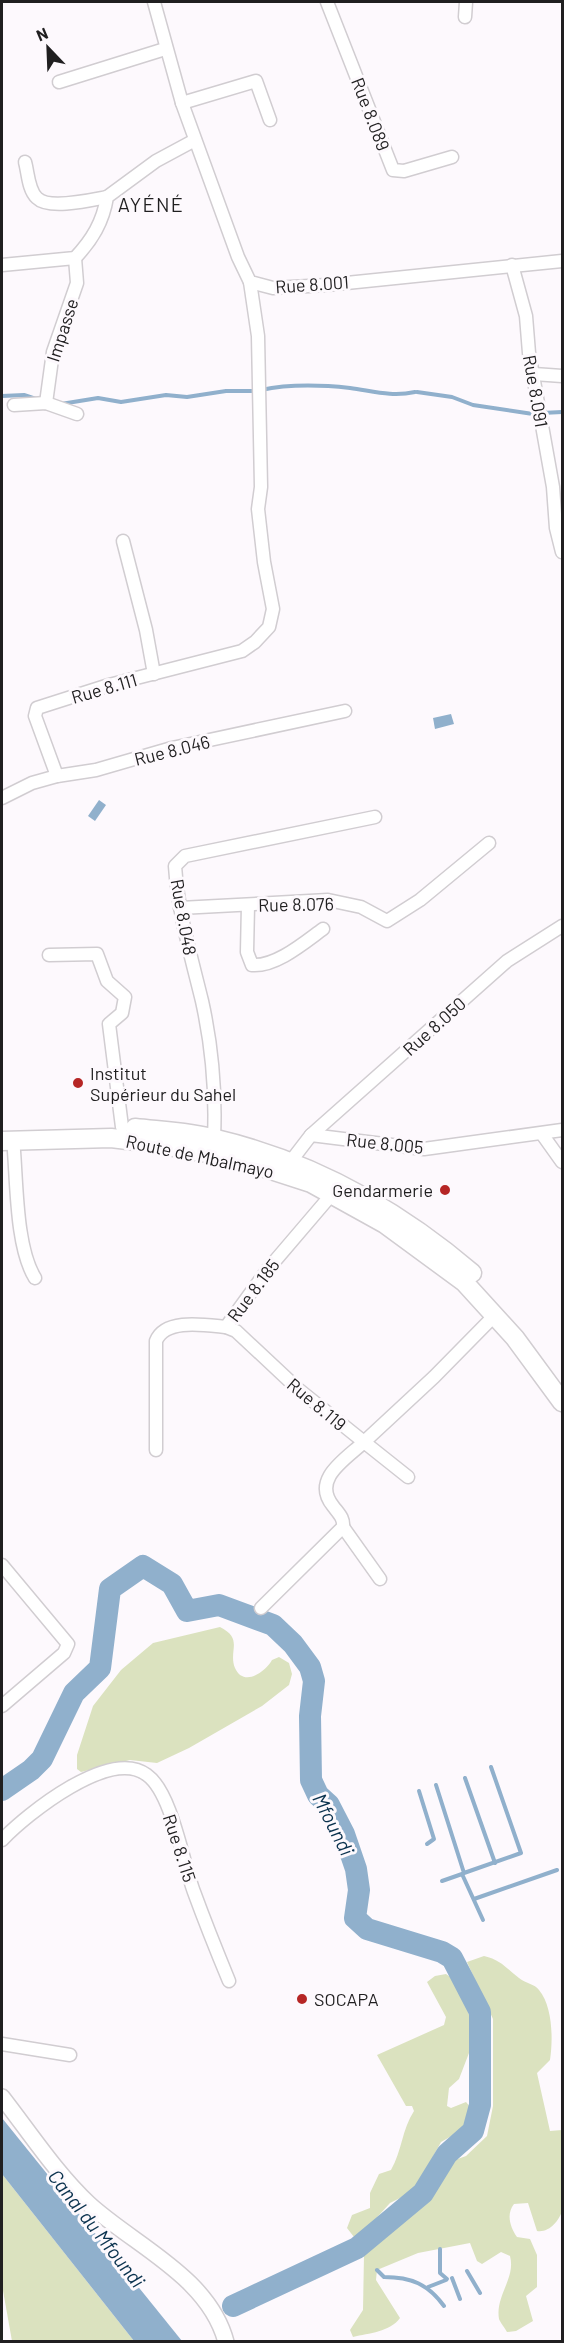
<svg xmlns="http://www.w3.org/2000/svg" width="564" height="2343" font-family="Barlow,sans-serif">
<style>
.green{fill:#dbe2bf}
.water{fill:#90b0cc}
.lines{fill:none;stroke-linecap:round;stroke-linejoin:round}
.stream{stroke:#90b0cc;stroke-width:4}
.river{stroke:#90b0cc;stroke-width:22}
.minor-casing{stroke:#d1cdd1;stroke-width:15}
.major-casing{stroke:#d1cdd1;stroke-width:18}
.highway-casing{stroke:#d1cdd1;stroke-width:21}
.minor{stroke:#fff;stroke-width:12}
.major{stroke:#fff;stroke-width:15}
.highway{stroke:#fff;stroke-width:18}
.poi-dot{fill:#b62625;stroke:#fdf9fd;stroke-width:2}
.labels{text-anchor:middle;dominant-baseline:central;stroke-width:6;stroke-linejoin:round;paint-order:stroke}
.street-label{font-size:18px;fill:#201f20;stroke:#fdf9fd}
.poi-label{font-size:18px;fill:#201f20;stroke:#fdf9fd;text-anchor:start}
.neighbourhood-label{font-size:20px;letter-spacing:1.5px;fill:#201f20;stroke:#fdf9fd}
.water-label{font-size:20px;font-style:italic;fill:#0a324e;stroke:#fdf9fd}
</style>
<rect width="100%" height="100%" fill="#fdf9fd"/>
<g class="green">
<path d="M220,1627C244,1639 228,1651 235,1668C244,1688 266,1671 272,1660L279,1657L289,1663L292,1674L289,1685L262,1706L189,1748L157,1763L130,1760L81,1772L77,1769V1755L93,1706L121,1670L153,1643Z"/>
<path d="M484,1956C501,1960 506,1968 519,1978C525,1983 535,1984 539,1990C553,2007 553,2040 550,2060L537,2073L550,2131L562,2130C563,2144 564,2201 562,2211C559,2221 549,2233 537,2231L528,2203L514,2204C506,2214 510,2227 517,2237L530,2239L537,2255V2287L526,2296L533,2321L516,2331L507,2332C505,2328 500,2322 499,2319C495,2296 516,2278 510,2256L501,2252L482,2264L477,2261L470,2243L418,2253L377,2270L376,2280L400,2318C390,2332 369,2333 353,2337L350,2330L363,2310L364,2255L393,2218L423,2203L452,2161L466,2156L487,2136L493,2106V2019L467,1962Z"/>
<path d="M446,1974L456,1981L472,2022L469,2053L459,2079L449,2088L447,2106L451,2108L466,2102L471,2108L469,2126L441,2142L414,2191L390,2203L361,2235L354,2237L347,2228L352,2215L370,2208V2193L379,2174L391,2170C402,2151 402,2129 414,2111L412,2106H406L377,2055L444,2025L446,2017L427,1982L435,1976Z"/>
<path d="M2,2174L134,2341H12L2,2285Z"/>
</g>
<g class="water">
<path d="M451,714L454,724L435,729L433,718Z"/>
<path d="M99,800L106,805L95,821L88,816Z"/>
<path d="M2,2118L182,2341H134L2,2174Z"/>
</g>
<g class="lines">
<g class="stream">
<path d="M261,390C289,384 322,385 350,388C373,391 391,397 415,392"/>
<path d="M417,392L452,397L473,405L533,414"/>
<path d="M2,396L24,395L36,399"/>
<path d="M61,404L98,398L121,402L166,395L187,397L226,391H255"/>
<path d="M542,413L562,412"/>
<path d="M465,1778L495,1863"/>
<path d="M436,1785L464,1873L521,1853L491,1767"/>
<path d="M419,1791L434,1839L427,1844"/>
<path d="M442,1881L462,1874L483,1920"/>
<path d="M474,1899L557,1870"/>
<path d="M440,2249V2273L447,2279"/>
<path d="M377,2270L384,2277C411,2277 428,2284 444,2306"/>
<path d="M467,2271L480,2293"/>
<path d="M452,2278L460,2299"/>
<path d="M428,2287L446,2280"/>
</g>
<path class="river" d="M2,1790L31,1770L42,1759L74,1693L100,1668L110,1589L143,1566L172,1584L187,1611L219,1605L273,1625L293,1644L310,1667L314,1681L310,1716L311,1780L318,1795L329,1805L344,1834L356,1869L359,1890L355,1918L367,1929L442,1952L452,1958L480,2012V2105L473,2131L447,2154L423,2193L357,2248L233,2306"/>
<g class="minor-casing">
<g id="minor">
<path d="M154,2L182,103L238,257L250,282L273,288L327,285L562,261"/>
<path d="M327,2L393,170L404,171L452,157"/>
<path d="M465,17L466,2"/>
<path d="M59,82L165,49"/>
<path d="M182,103L256,81L270,120"/>
<path d="M25,162C28,172 28,190 37,198C49,210 91,200 107,197"/>
<path d="M2,265L75,258C92,240 103,222 107,197L156,161L195,140"/>
<path d="M512,265L526,316L529,353L553,487L556,528L562,552"/>
<path d="M534,374L562,376"/>
<path d="M46,403L53,352L77,283L75,258"/>
<path d="M14,405L46,403L77,414"/>
<path d="M123,541L146,630L154,674"/>
<path d="M57,776L35,716L37,708L109,685L242,651L255,642L269,627L273,609L264,562L258,509L261,487L258,336L250,282"/>
<path d="M2,798L32,783L57,776L96,770L172,748L345,711"/>
<path d="M248,905L247,952L252,965C276,967 305,942 323,929"/>
<path d="M180,908L328,900L361,907L387,921L420,900L489,843"/>
<path d="M49,955L97,954L107,981L125,997L122,1013L109,1024L122,1127"/>
<path d="M542,1134L562,1162"/>
<path d="M311,1135L507,961L562,926"/>
<path d="M214,1138C216,1092 212,1046 202,1001C191,956 178,912 175,866L185,856L375,817"/>
<path d="M13,1139C17,1177 15,1246 35,1278"/>
<path d="M291,1161L311,1135L424,1149L562,1130"/>
<path d="M226,1327L236,1331L298,1389L364,1442L434,1377L495,1315"/>
<path d="M156,1450V1341C165,1318 205,1325 226,1327L268,1269L332,1194"/>
<path d="M343,1527L380,1579"/>
<path d="M2,1565L68,1644L64,1653L2,1706"/>
<path d="M261,1608L343,1527C344,1518 339,1514 333,1506C311,1479 346,1459 364,1442L408,1477"/>
<path d="M2,1840C27,1814 110,1747 147,1775C172,1793 183,1863 194,1892C205,1922 217,1952 229,1981"/>
<path d="M2,2044L70,2055"/>
</g>
</g>
<g class="major-casing">
<path id="major" d="M2,2097C30,2133 56,2173 89,2204C135,2246 209,2277 226,2342"/>
</g>
<g class="highway-casing">
<g id="highway">
<path d="M135,1128C162,1131 190,1132 216,1139C313,1162 397,1209 472,1273"/>
<path d="M2,1141L111,1138L152,1143L234,1158L311,1183L385,1224L464,1282L515,1338L562,1402"/>
</g>
</g>
<use href="#minor" class="minor"/>
<use href="#major" class="major"/>
<use href="#highway" class="highway"/>
</g>
<g class="poi-dot">
<circle cx="78" cy="1083" r="6"/>
<circle cx="445" cy="1190" r="6"/>
<circle cx="302" cy="1999" r="6"/>
</g>
<g class="labels">
<g class="street-label">
<text transform="translate(371 114) rotate(69)">Rue 8.089</text>
<text transform="translate(312 284) rotate(-4)">Rue 8.001</text>
<text transform="translate(62 330) rotate(-72)">Impasse</text>
<text transform="translate(536 391) rotate(80)">Rue 8.091</text>
<text transform="translate(104 688) rotate(-16)">Rue 8.111</text>
<text transform="translate(172 750) rotate(-14)">Rue 8.046</text>
<text transform="translate(296 904) rotate(-1)">Rue 8.076</text>
<text transform="translate(184 917) rotate(80)">Rue 8.048</text>
<text transform="translate(434 1026) rotate(-42)">Rue 8.050</text>
<text transform="translate(385 1143) rotate(6)">Rue 8.005</text>
<text transform="translate(200 1156) rotate(12)">Route de Mbalmayo</text>
<text transform="translate(253 1290) rotate(-53)">Rue 8.185</text>
<text transform="translate(317 1404) rotate(40)">Rue 8.119</text>
<text transform="translate(180 1848) rotate(72)">Rue 8.115</text>
</g>
<g class="poi-label">
<text x="90" y="1073">Institut<tspan x="90" dy="21">Supérieur du Sahel</tspan></text>
<text x="433" y="1190" text-anchor="end">Gendarmerie</text>
<text x="314" y="1999">SOCAPA</text>
</g>
<g class="neighbourhood-label">
<text x="151" y="204">AYÉNÉ</text>
</g>
<g class="water-label">
<text transform="translate(334 1824) rotate(63)">Mfoundi</text>
<text transform="translate(97 2228) rotate(52)">Canal du Mfoundi</text>
</g>
</g>
<rect width="564" height="2343" fill="none" stroke="#201f20" stroke-width="6"/>
<g transform="translate(48 48) rotate(337)" stroke="#fdf9fd" stroke-width="4.5" paint-order="stroke">
<path d="M0-4.5L10 22L0 15L-10 22Z" fill="#201f20"/>
<text y="-9" font-size="16" font-weight="bold" text-anchor="middle" fill="#201f20">N</text>
</g>
</svg>
